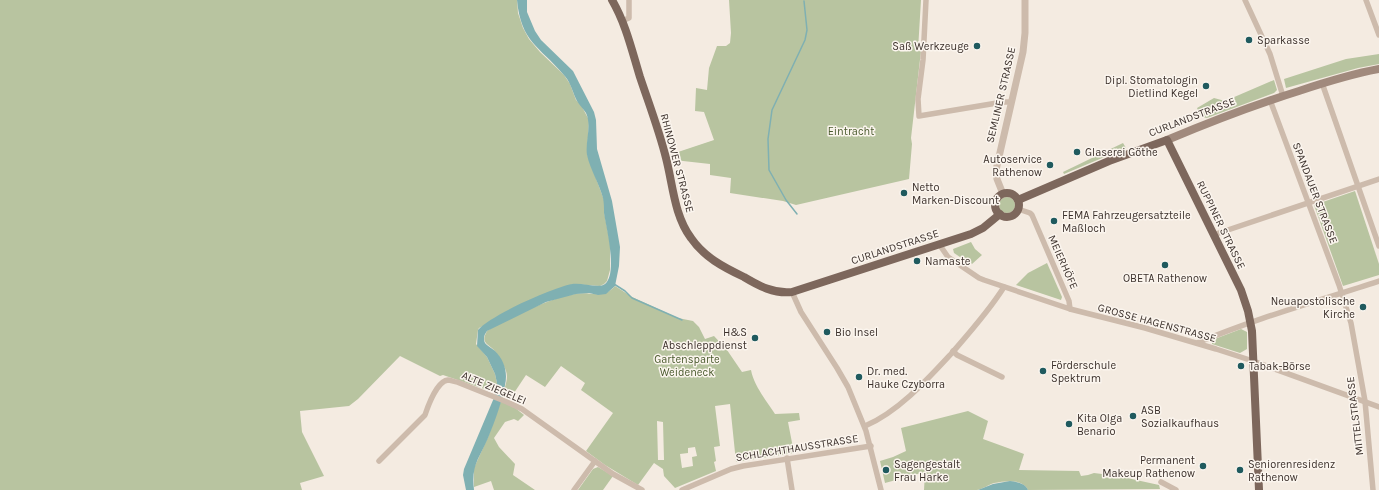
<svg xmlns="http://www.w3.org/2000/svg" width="1379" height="490" font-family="Karla,sans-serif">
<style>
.green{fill:#b8c4a0;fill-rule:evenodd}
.water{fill:#7fb0b2}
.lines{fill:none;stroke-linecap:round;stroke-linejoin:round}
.stream{stroke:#7fb0b2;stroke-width:1.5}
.minor{stroke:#cdbbac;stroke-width:5.5}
.tertiary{stroke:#cdbbac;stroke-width:7}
.secondary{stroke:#a18a7d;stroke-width:8}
.primary{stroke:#7d675c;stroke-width:8}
.poi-dot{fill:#1f5a5e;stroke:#fbf5ee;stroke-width:1.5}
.labels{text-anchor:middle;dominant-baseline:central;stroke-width:3;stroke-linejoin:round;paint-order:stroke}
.poi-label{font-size:11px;fill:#3b302b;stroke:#fbf5ee;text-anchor:start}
.street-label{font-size:11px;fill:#3b302b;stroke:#fbf5ee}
.park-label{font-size:11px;fill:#4a5a2e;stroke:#fbf5ee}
</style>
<rect width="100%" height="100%" fill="#f4ebe1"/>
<g class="green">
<path d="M0,0H517L518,13L523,28L529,39L540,52L564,75L570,84L576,100L581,105L589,120L587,154L604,200V212L610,243V270L607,281L604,284L600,286L573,284L479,328L478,330L476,344L487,357L495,374L497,383L496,393L443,375L440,376L400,356L358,399L349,406L300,411L302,432L324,476L300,483L302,490H0Z"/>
<path d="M729,0H921L918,50L921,51L911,138L912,144L909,179L796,205L783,201L730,193L731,178L710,175V164L674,160L672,154L714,140L704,112L695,111L696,88L707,90L709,68L717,46H726L730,43L731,33Z"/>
<path d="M1379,54V64L1358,68L1286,88L1284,79L1346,59Z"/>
<path d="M1274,80L1277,90L1274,93L1207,118L1201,117L1197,108L1214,98L1225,101Z"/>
<path d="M1123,143L1126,148L1064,174L1063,172Z"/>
<path d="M1355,191L1379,264V275L1343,286L1314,205Z"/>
<circle cx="1007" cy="205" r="8"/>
<path d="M971,242L975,249L982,255L972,264L967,260L966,261L954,253L953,249Z"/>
<path d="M1047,263L1062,297L1061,300L1016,285L1028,273Z"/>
<path d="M615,286L632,297L678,318L693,321L699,327L705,339L714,336L727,350L742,372L751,370C754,386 766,400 775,414L799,413L800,420L788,422L794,453L736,462L730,404L715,406L720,446L714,447L716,461L714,462L716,471L675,488L664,476L663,469L654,463L638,485L605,465L586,451L613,413L581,390L585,383L561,366L545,387L526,375L510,399L502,396C504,389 509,379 506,371C504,365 498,354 493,349C486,343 481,342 487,331C494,326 503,322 511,318C532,308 552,298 575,294C591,291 603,300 615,286ZM657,421L663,422L664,460H658ZM695,447L697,456L692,457L693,466L682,468L680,454L688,453V448Z"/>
<path d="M1241,329L1247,332V349L1240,353L1212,344V340Z"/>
<path d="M501,401L514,407L524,415L518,421L514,419L505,422L494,438L499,447L515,464L513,475L535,490H494L491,481L474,487V468L488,437Z"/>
<path d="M968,411L988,421L983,439L1024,454L1019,470L1079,471L1081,476L1088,475L1094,473L1118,476L1159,485L1160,489L1028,490C1022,478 1005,481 994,483C988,485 983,489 977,490C962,490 940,490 924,490L925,472L885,483L880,461L893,457L906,451L901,428Z"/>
<path d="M598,467L613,476L603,490H578L593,469Z"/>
</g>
<g class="water">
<path d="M517,0H527V12L535,31L541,40L573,71L594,112L596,120L597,149L612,201L620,247L619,266L615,286L606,294L598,295L589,293L576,294L546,302L487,331C484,335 483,339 485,343C487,346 492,348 495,351C504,360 508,372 505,385C502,402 495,421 488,438C479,459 471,465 474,490H466L463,475L464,469L496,393L497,383L495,374L487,357L477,346L478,330C491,315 552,288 572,284C581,282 599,289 605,284C618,273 606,227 604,213C604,208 604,203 603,198C599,183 590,169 587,155C585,141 592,126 586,113C583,108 578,104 576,99C572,90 570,81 563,74C539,46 521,42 517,0Z"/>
<path d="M1010,481C1017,482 1025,483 1028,490H978L993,484Z"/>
</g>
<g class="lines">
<g class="stream">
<path d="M797,214L786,200L769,170L768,139L772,110L805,40L807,30L804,1"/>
<path d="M614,284L625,291L632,298L682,320"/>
</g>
<g class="minor">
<path d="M926,0L923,60L918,99L919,116L1003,102H1011"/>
<path d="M1245,0L1270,54L1283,96"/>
<path d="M1366,0L1379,35"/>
<path d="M622,21L629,18V0"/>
<path d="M1322,83L1379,246"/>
<path d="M1270,100L1339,285L1351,323L1365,401L1373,490"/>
<path d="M1018,209L1030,213L1032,215L1069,301L1070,309"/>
<path d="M1213,235L1379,179"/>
<path d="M939,244L948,257L979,278L984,280L1070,309L1145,328L1216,349L1253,361L1379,407"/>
<path d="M792,292L801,312L837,368L848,387L866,431L881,490"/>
<path d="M1197,343C1256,318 1318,301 1379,281"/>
<path d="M953,351L957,355L1002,377"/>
<path d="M865,426C898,412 927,380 951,354C970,332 989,311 1004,287"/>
<path d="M787,458L792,490"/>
<path d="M379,461L425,415C428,406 437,381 448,380C451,380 454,382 457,382L507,402L522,409L613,474L642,490"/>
<path d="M1161,482L1176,490"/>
<path d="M574,490L595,461"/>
<path d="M682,490L731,469L743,466L871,446"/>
</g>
<path class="tertiary" d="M1003,194L997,179L996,170L1023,52L1025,33V0"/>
<path class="secondary" d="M1167,140C1210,122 1254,105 1299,91C1326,82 1352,74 1379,69"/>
<g class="primary">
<path d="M612,0C626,24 632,51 640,77C649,104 659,130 666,158C673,185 674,215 691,238C704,257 723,267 744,277C759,286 774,294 792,292L971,234L983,228L1000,214"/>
<circle cx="1007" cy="205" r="12"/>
<path d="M1018,200L1109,161L1167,140L1241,290L1248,311L1252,331L1259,490"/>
</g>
</g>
<g class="poi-dot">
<circle cx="1249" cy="40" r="4"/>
<circle cx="977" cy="46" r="4"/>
<circle cx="1206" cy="86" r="4"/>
<circle cx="1077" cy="152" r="4"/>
<circle cx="1050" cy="165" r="4"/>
<circle cx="904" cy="193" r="4"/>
<circle cx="1054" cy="221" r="4"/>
<circle cx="917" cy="261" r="4"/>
<circle cx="1165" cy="265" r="4"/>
<circle cx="1363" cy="307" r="4"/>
<circle cx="827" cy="332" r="4"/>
<circle cx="755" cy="338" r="4"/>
<circle cx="1241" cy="366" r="4"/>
<circle cx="1043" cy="371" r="4"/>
<circle cx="859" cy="377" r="4"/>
<circle cx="1133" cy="416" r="4"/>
<circle cx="1069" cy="424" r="4"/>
<circle cx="1203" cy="466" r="4"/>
<circle cx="886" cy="470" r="4"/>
<circle cx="1240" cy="470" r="4"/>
</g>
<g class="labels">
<g class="poi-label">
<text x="1257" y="40">Sparkasse</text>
<text x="969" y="46" text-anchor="end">Saß Werkzeuge</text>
<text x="1198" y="80" text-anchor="end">Dipl. Stomatologin<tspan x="1198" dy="13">Dietlind Kegel</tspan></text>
<text x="1085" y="152">Glaserei Göthe</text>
<text x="1042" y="159" text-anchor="end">Autoservice<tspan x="1042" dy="13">Rathenow</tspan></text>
<text x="912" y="187">Netto<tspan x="912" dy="13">Marken-Discount</tspan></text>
<text x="1062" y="215">FEMA Fahrzeugersatzteile<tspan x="1062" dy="13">Maßloch</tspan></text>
<text x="925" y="261">Namaste</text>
<text x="1165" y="278" text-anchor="middle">OBETA Rathenow</text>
<text x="1355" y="301" text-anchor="end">Neuapostolische<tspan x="1355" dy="13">Kirche</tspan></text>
<text x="747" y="332" text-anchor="end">H&amp;S<tspan x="747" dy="13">Abschleppdienst</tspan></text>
<text x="835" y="332">Bio Insel</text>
<text x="1051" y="365">Förderschule<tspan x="1051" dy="13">Spektrum</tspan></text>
<text x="1249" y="366">Tabak-Börse</text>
<text x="867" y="371">Dr. med.<tspan x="867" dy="13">Hauke Czyborra</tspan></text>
<text x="1141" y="410">ASB<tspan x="1141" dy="13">Sozialkaufhaus</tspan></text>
<text x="1077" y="418">Kita Olga<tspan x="1077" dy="13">Benario</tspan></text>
<text x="1195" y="460" text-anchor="end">Permanent<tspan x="1195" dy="13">Makeup Rathenow</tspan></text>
<text x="894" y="464">Sagengestalt<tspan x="894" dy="13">Frau Harke</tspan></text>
<text x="1248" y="464">Seniorenresidenz<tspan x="1248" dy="13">Rathenow</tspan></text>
</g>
<g class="street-label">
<text transform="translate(1001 95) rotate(-77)">SEMLINER STRASSE</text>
<text transform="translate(1192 117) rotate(-21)">CURLANDSTRASSE</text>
<text transform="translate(677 163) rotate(75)">RHINOWER STRASSE</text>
<text transform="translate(1315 193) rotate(69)">SPANDAUER STRASSE</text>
<text transform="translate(1221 225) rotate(64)">RUPPINER STRASSE</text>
<text transform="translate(895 247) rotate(-18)">CURLANDSTRASSE</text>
<text transform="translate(1063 262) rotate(66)">MEIERHÖFE</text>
<text transform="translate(1157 323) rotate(15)">GROSSE HAGENSTRASSE</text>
<text transform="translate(494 388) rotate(23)">ALTE ZIEGELEI</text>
<text transform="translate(1355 416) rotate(-97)">MITTELSTRASSE</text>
<text transform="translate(797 448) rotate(-9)">SCHLACHTHAUSSTRASSE</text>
</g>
<g class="park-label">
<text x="851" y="131">Eintracht</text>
<text x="687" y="359">Gartensparte<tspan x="687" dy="13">Weideneck</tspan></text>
</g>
</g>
</svg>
